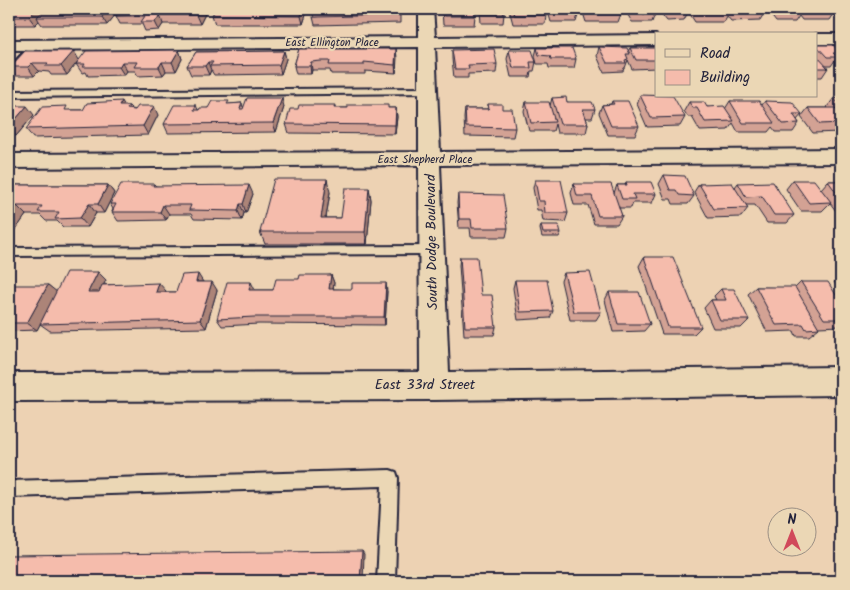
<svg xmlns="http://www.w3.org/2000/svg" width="850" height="590" font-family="Kalam,sans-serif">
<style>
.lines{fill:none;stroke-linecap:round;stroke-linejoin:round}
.service-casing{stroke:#22223b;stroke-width:4}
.minor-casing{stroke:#22223b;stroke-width:4}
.service{fill:#ebd7b5;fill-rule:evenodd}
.minor{fill:#ebd7b5;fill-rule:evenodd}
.wall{fill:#d3a294;stroke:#22223b}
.shaded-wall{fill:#ac8478;stroke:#22223b}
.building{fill:#f5bcac;stroke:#22223b}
.labels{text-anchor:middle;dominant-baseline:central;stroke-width:4.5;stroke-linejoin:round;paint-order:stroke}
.far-street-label{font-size:11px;fill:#22223b;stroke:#ebd7b5}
.street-label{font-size:14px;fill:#22223b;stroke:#ebd7b5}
</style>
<rect width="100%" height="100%" fill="#edd2b3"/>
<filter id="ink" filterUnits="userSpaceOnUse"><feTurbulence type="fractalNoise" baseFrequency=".02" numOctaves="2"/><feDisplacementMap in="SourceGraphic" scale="10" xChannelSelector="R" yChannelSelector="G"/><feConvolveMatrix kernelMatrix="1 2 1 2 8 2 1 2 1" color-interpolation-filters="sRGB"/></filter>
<g filter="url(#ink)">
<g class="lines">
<g class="service-casing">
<g id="service">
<path d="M32,43L39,45L12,75H9V68Z"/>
<path d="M429,88L432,89V93L9,97V91Z"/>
<path d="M433,246L439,250L433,254L9,256V248Z"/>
<path d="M390,470L396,472L398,478L395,581H377L382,486L9,497V481Z"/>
</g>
</g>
<g class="minor-casing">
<g id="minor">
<path d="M419,9H433L435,37L656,35V45L435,47L440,152L841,149V163L440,165L449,372L841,367V395L435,400L9,401V373L420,372L419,165L9,168V154L419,152V47L9,50V40L419,37Z"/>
<rect x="816" y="34" width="25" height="10"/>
</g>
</g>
<use href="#service" class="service"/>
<use href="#minor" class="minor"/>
</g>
<g class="wall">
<path d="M9,9H115L117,13L107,25H42L39,21L35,25H9Z"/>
<path d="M400,9V23L315,25L313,17Z"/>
<path d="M442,9H474L475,16L474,25H443Z"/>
<path d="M480,9H503L504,14L503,23H481Z"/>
<path d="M509,9H544L546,15L545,24H513Z"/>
<path d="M550,9H582L580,15H578L576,22H551L549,15Z"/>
<path d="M586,9H619L621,14L618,22H586L584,16Z"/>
<path d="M626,9H652L655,14L652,22H632L625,10Z"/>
<path d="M661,9H686L688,12L684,20L667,21L660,12Z"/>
<path d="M689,9H762L765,12L760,20L731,21L727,16L724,22H695L688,11Z"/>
<path d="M768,9H841V21L833,14L829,20H802L799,16L795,22H776L767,10Z"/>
<path d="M206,12L200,24H163L159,30L145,31L142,24H120L116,16Z"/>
<path d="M307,12L303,24H215L212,15Z"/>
<path d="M816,45L840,53L831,66H826L828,68L822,77H816Z"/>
<path d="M599,47L628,51L630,48H656V68L632,69L628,60L625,68H624L623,71L604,72L597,56Z"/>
<path d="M537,48L576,59L574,68H549L548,64H537L535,56Z"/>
<path d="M299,49H396V73L365,71V74H331L330,70H312L311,74H296L294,66Z"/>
<path d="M179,50L182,59L176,71H166L163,75L138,76L135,71H127L124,75L88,76L86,72L82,73L76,64Z"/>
<path d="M452,50L497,64L496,73L468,74V78H454L452,59Z"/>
<path d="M509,50L536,62L534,71H531L530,77H511L507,59Z"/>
<path d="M25,51L79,60L67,75H51L49,72L39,71L34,76H16L10,67Z"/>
<path d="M284,51L286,59L281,74L214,75L211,70L209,75H191L187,66L196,52Z"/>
<path d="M640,95L685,117L680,126L647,127L637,104Z"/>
<path d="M552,98L567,102L595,109L592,118H586L588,124L586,133H557L555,124L553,131H529L524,111L526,102L550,106Z"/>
<path d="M834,98L841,99V131L840,132L813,133L801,117L808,108H828L827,107Z"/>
<path d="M612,101L639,126L635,135H608L599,113L602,105L611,104Z"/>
<path d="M730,101L762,105L765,101L802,114L797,120L799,123L793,132H776L772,127L768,132H738L733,123L728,130L700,131L692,117H688L684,111L689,102L707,107L725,109Z"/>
<path d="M242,103L243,107H284L276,132L168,133L164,124L196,105L198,110L230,104Z"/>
<path d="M488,104L515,128L513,137L465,136L464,118L465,109H488Z"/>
<path d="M125,106H129L132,109L158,115L148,135L33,138L26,129L70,110H83Z"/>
<path d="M9,108L34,115L16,136H9Z"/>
<path d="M335,108H396L397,117L395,134L289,133L286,124Z"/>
<path d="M664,175L694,196L688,204H673L671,199H665L659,184Z"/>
<path d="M535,180L568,213L565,222L543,221L541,210H537L533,188Z"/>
<path d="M793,180L821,189L828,181H841V211H836L830,203L822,211H801L786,189Z"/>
<path d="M626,182L656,194L652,203H633L631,208H619L622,216L617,224H594L588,205H574L571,193L574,184L614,193L617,185H625Z"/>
<path d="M738,183L794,215L787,223H767L755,205H746L748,208L741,217L708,218L694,192L699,184L735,187Z"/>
<path d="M154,184L156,186L253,194L246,213H244L242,220L194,219L191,214H169L166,220L118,221L112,212L113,209L110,204Z"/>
<path d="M9,185H108L114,193L104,213H96L88,227H63L57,221H46L40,215H26L16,229H9Z"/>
<path d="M369,188L371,200L367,244H265L260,232L330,192L326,218H341Z"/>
<path d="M458,194L508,228L506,237H471L470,228H459L457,203Z"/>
<path d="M541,225L561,233L559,237H542L540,229Z"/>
<path d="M460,257L496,327L494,335H464L459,265Z"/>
<path d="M644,257L701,327L694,334H662L639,266Z"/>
<path d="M98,272L106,280L103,284L166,291L165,292H176L203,282L217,290L206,328L50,331L40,324L37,330L9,331V293L48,285L56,292Z"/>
<path d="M564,273L601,312L596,320H570L561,281Z"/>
<path d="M331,275L334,283L333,289L387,291L385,325L259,324L222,326L217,319L255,290H273L299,279Z"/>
<path d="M841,276V292L834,282Z"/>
<path d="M515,280L553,311L550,318L518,320L513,288Z"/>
<path d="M801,282L841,303V325L840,326L818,327L819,328L809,336H796L794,331L767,332L748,294L756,287L795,288Z"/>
<path d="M721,289L749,320L741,328H713L704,308L711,300H716L714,296Z"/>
<path d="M609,292L650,324L644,331L613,332L605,300Z"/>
</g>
<g class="shaded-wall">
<path d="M37,9H47L37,17L39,21L35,25L29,17Z"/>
<path d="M109,9H115L117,13L107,25L102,17Z"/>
<path d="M200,9H205L206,12L200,24L196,15Z"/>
<path d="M303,9H306L307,12L303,24L301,16Z"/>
<path d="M160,15L163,24L159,30L155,22Z"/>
<path d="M396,49L397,58L396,73L395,65Z"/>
<path d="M179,50L182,59L176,71L172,62Z"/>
<path d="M74,51L79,60L67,75L61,66Z"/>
<path d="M284,51L286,59L281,74L279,65Z"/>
<path d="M122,62L127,71L124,75L119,67Z"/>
<path d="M162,62L166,71L163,75L159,67Z"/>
<path d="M208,62L211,70L209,75L205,66Z"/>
<path d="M311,62L312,70L311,74L310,66Z"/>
<path d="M32,63L39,71L34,76L28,67Z"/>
<path d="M282,98L284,107L276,132L273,123Z"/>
<path d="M122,101L127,110L119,106Z"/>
<path d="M27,106L34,115L16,136L9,127Z"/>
<path d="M154,106L158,115L148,135L143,126Z"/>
<path d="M396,108L397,117L395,134V125Z"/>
<path d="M327,179L330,192L324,230L321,218Z"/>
<path d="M108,185L114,193L104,213L98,204Z"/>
<path d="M249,185L253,194L246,213L243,204Z"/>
<path d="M369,188L371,200L367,244L365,232Z"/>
<path d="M89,204L96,213L88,227L80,218Z"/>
<path d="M240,204L244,213L242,220L238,211Z"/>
<path d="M163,205L169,214L166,220L160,212Z"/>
<path d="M17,206L26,215L16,229L9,222V218Z"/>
<path d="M98,272L106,280L96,300L88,292Z"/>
<path d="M198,274L203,282H196Z"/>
<path d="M331,275L334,283L332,297L329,289Z"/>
<path d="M212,282L217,290L206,328L200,320Z"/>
<path d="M251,282L255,290L254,298L249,290Z"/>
<path d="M159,283L166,291L162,300L156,292Z"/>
<path d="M386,283L387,291L385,325L384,317Z"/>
<path d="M48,285L57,292L37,330L27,323Z"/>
<path d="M362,551L364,554L363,581H360Z"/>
</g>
<g class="building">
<path d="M9,9H37L29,17H9Z"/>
<path d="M45,9H109L102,17H37Z"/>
<path d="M121,9H200L196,15H160L155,22H141L145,16H116Z"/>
<path d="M216,9H303L301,16L212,15Z"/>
<path d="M315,9H400V15L313,17Z"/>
<path d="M443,9H474L475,16H444Z"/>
<path d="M481,9H503L504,14H482Z"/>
<path d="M512,9H544L546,15H514Z"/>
<path d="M551,9H576L578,13H553Z"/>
<path d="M587,9H619L621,14H589Z"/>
<path d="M632,9H652L655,14H635Z"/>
<path d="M667,9H686L688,12L670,13Z"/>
<path d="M696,9H725L728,13H699Z"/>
<path d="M733,9H762L765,12H736Z"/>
<path d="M777,9H796L800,13H781Z"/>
<path d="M805,9H832L835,11H808Z"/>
<path d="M816,45H833L840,53H833L837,57H827Z"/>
<path d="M599,47L627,48L630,54H626L628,59L625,60L626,63H607Z"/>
<path d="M537,48H572L576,59H551L550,56L539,55Z"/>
<path d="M630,48H656V60H636Z"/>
<path d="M299,49H396L395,65L364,62V65H329L330,61H321L311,62L310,66H294Z"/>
<path d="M494,49L497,64L468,65L469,69H455L452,50Z"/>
<path d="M179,50L172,62H162L159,67H134L137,62H122L119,67H83L85,64H76L86,51Z"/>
<path d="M509,50H532L536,62H530L531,68H513Z"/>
<path d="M25,51H74L61,66H45L48,63H32L28,67H10Z"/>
<path d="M284,51L279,65L210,66L213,62H208L205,66H187L196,52Z"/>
<path d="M816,55L828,68H816Z"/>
<path d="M640,95L673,96L685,117L651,118Z"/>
<path d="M566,97L567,102H592L595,109H583L588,124H560L552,98Z"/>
<path d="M247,98H282L273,123L164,124L174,105H196L194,110H199L200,108H208L212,101H229L227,104L242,103L240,109H243Z"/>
<path d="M834,98L841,99V107Z"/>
<path d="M122,101L119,106H129L127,109L135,110L138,106H154L143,126L26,129L42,107L67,106L65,110H83L87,103Z"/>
<path d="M612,101H628L639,126H611L602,105L614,104Z"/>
<path d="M730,101H759L774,123H743Z"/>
<path d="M765,101L792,102L802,114H793L799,123L783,124Z"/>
<path d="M526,102H549L555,122L531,123Z"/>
<path d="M689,102H704L707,107L724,106L734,121L705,122L697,108H693Z"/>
<path d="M488,104H502V109H512L515,128L466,127L465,109H489Z"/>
<path d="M299,105H335L334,108H348V105H388V108H396L395,125L286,124L290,109H298Z"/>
<path d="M10,106H27L9,127V108Z"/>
<path d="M808,108H835L841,116V123L820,124Z"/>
<path d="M664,175L685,176L694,196L679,195L676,190H670Z"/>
<path d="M274,179H327L321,218H341L345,188H369L365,232H260Z"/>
<path d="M535,180H561L568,213H545L544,201H539Z"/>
<path d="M793,180H814L831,202L809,203Z"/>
<path d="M828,181H841V199Z"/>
<path d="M626,182H651L656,194H633L635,199H622L617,185H627Z"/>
<path d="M773,182L794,215H774L762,196L746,197L738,183Z"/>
<path d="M732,183L748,208L714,209L699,184Z"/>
<path d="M121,184H154L153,186L249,185L243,204H240L238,211L189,210L191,205H163L160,212H112L116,204H110Z"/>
<path d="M574,184H611L622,216H598L592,196H577Z"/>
<path d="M9,185H108L98,204H89L80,218L55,219L59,212H38L42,206H17L9,218Z"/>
<path d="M458,194L503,195L508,228H472L471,219H459Z"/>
<path d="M541,225H559L561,233H543Z"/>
<path d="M460,257H477L481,295H492L496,327H465Z"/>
<path d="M644,257H673L701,327H668Z"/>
<path d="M66,272H98L88,292H99L102,285L159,283L156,292H176L182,275L198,274L196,282H212L200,320L40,324Z"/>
<path d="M590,272L601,312H574L564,273Z"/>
<path d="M300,275H331L329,289H352V283H386L384,317H254L217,319L227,282H251L249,290H273L276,279H299Z"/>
<path d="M515,280H547L553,311L520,312Z"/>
<path d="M801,282H828L841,303V319H824Z"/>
<path d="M14,285H48L27,323H9V293Z"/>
<path d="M756,287H795L819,328L806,329L803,324L776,325Z"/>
<path d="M721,289H734L749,320H720L711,300H726Z"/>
<path d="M609,292H639L650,324H618Z"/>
<path d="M362,551L360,581H9V555Z"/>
</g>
</g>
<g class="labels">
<g class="far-street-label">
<text x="332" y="43">East Ellington Place</text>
<text x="425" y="160">East Shepherd Place</text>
</g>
<g class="street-label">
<text transform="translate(432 242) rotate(-91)">South Dodge Boulevard</text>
<text x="425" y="385">East 33rd Street</text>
</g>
</g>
<rect width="850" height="590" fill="none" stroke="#ebd7b5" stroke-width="30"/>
<rect x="15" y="15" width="820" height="560" fill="none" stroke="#22223b" stroke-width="2" filter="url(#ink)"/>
<rect x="655" y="32" width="162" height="65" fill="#ebd7b5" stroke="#9b8f84"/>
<rect x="665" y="49" width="25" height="8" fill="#ebd7b5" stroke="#9b8f84"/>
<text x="700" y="58" font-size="15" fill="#22223b">Road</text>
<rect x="665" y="70" width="25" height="15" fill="#f5bcac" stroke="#9b8f84"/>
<text x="700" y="82" font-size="15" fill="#22223b">Building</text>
<g transform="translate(792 532)"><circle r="24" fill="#ebd7b5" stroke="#9b8f84"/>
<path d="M0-4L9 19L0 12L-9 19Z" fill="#d1495b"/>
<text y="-8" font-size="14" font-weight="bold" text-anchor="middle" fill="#22223b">N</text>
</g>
</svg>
